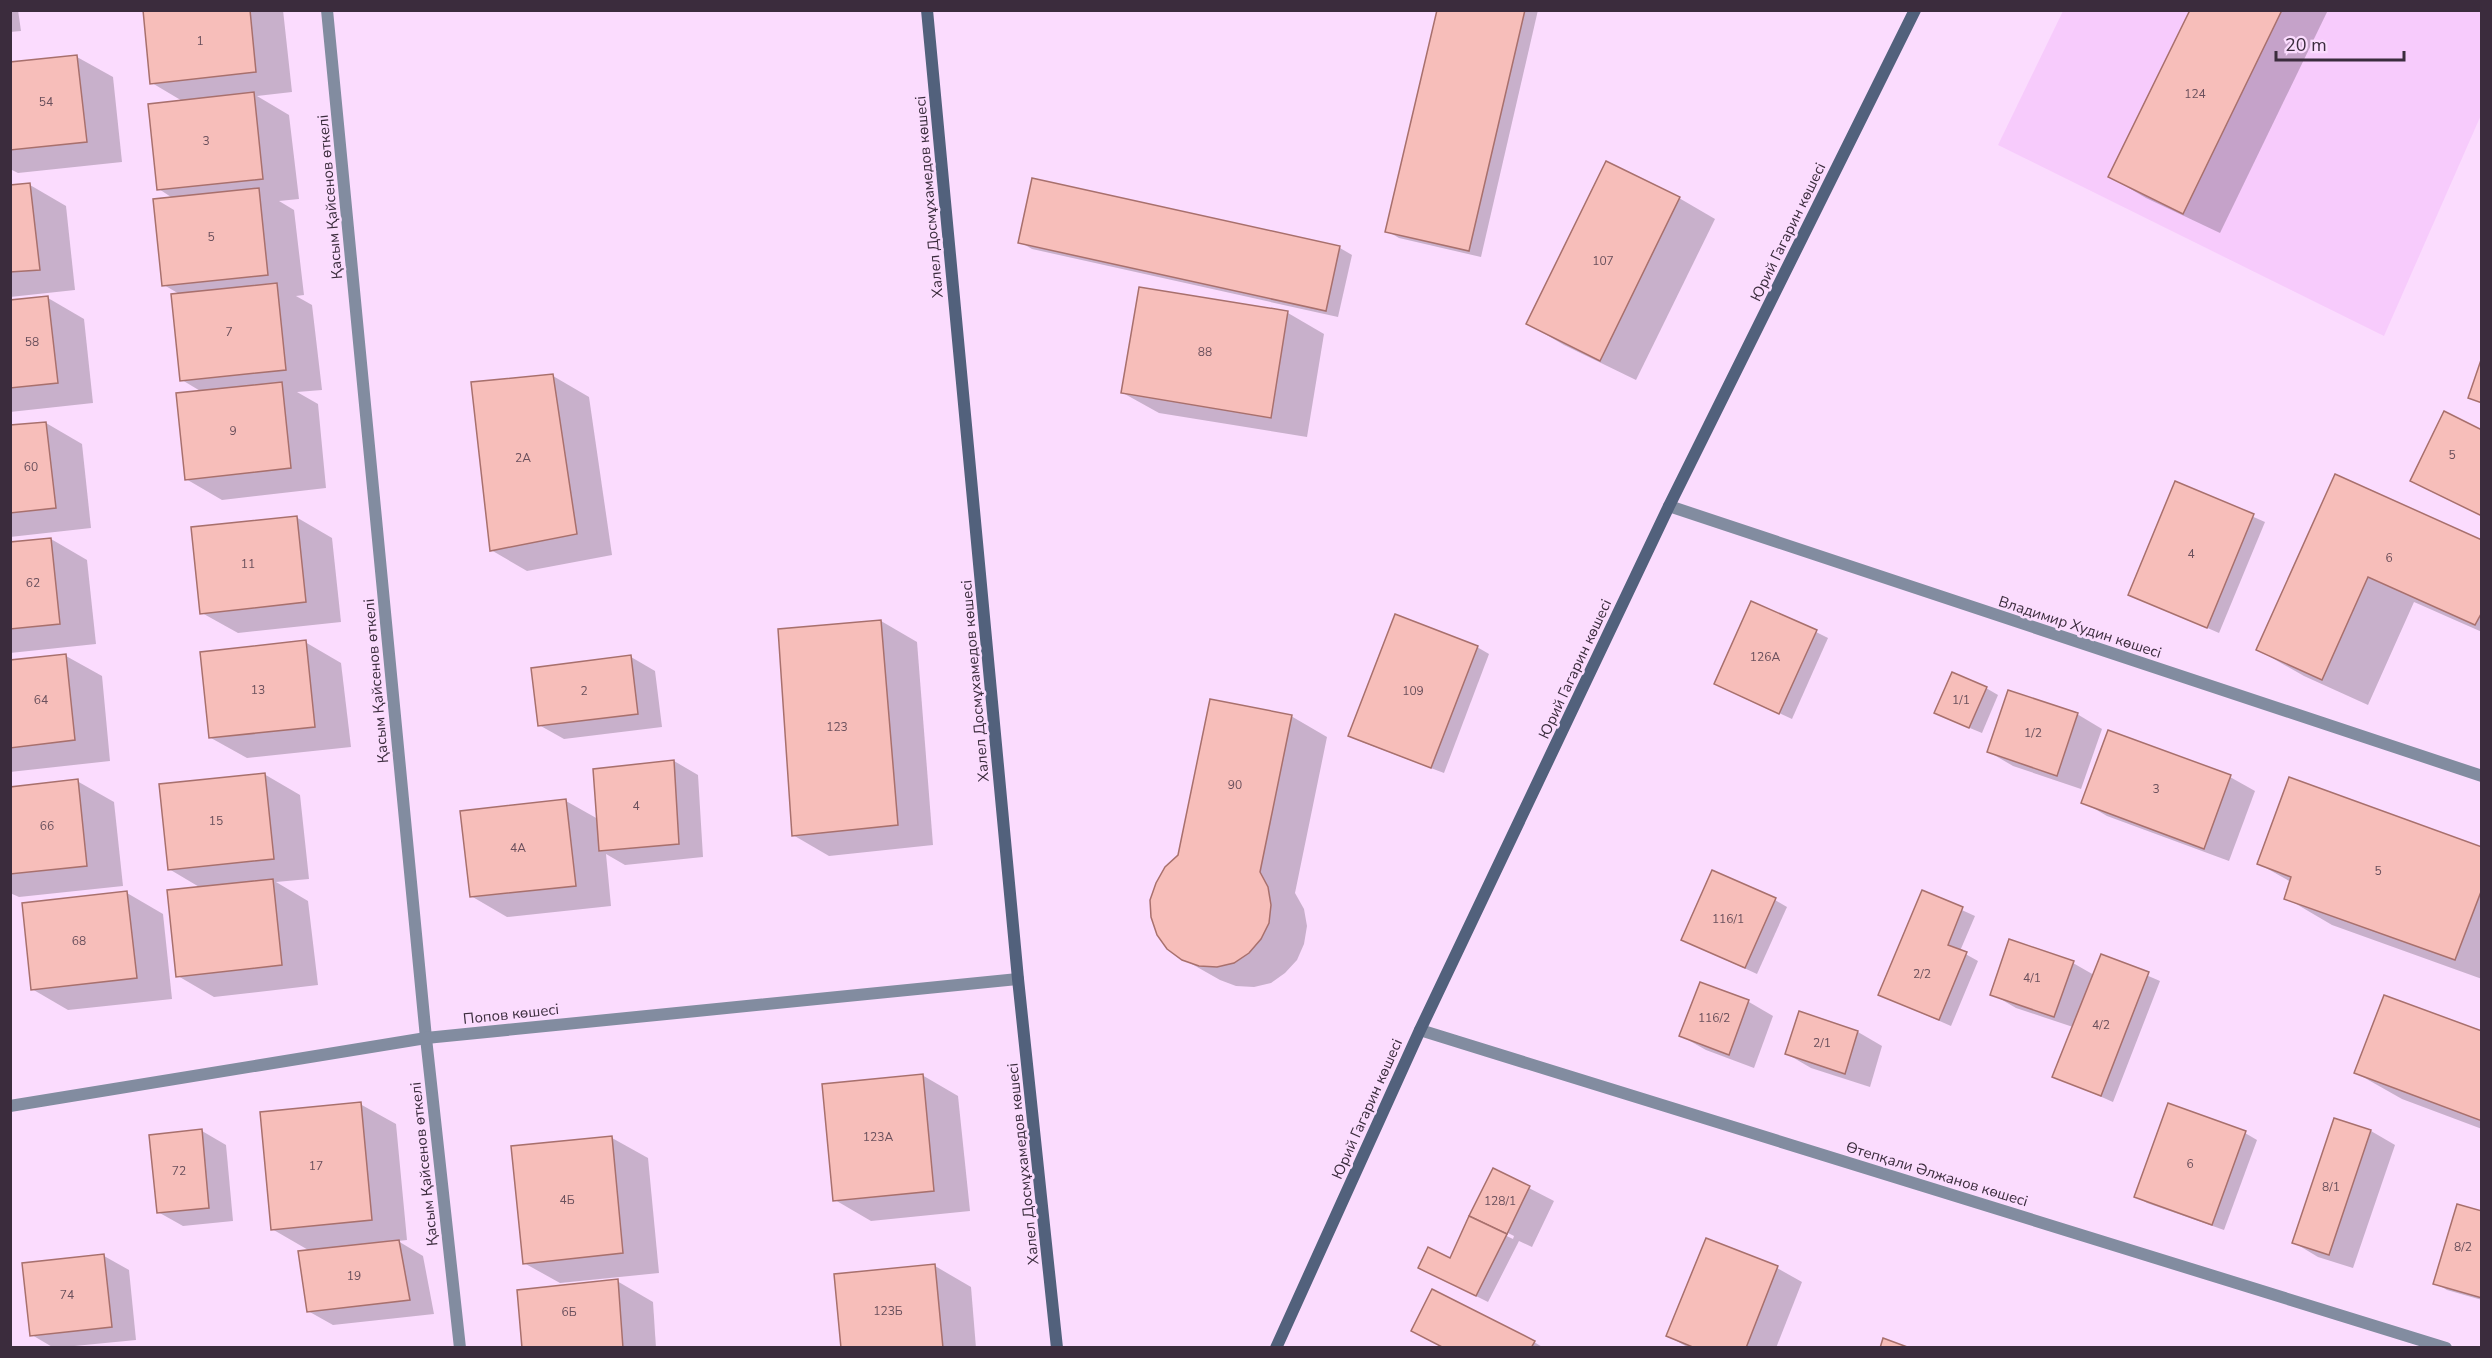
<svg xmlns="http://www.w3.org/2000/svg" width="2492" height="1358" font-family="'Nunito Sans',sans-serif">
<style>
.built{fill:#f7cbfc}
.shadow{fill:#0003;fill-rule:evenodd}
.building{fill:#f7beba;stroke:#a8706d;stroke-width:1.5}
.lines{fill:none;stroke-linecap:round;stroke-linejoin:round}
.street{stroke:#828ca0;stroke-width:12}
.secondary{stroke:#52617c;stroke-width:12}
.labels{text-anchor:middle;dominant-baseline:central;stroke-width:5;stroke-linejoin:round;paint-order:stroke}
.number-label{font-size:12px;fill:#6a505c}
.street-label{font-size:15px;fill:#3b2c3d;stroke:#fbdcfe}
</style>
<rect width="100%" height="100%" fill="#fbdcfe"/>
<path class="built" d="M2063,11H2481V115L2384,336L1998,145Z"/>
<g class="shadow">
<path d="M10,10H18L21,31L10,32Z"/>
<path d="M144,10H283L292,92L257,96L289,115L299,199L279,201L294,210L304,295L296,296L312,305L322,390L297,392L318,404L326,488L222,500L186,479L202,392L182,380L181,295L164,285L174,199L159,189L184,102L152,83Z"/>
<path d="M1438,10H1538L1481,257L1399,238L1387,231Z"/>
<path d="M2191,10H2328L2220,233L2146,198L2110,177Z"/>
<path d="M77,57L113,77L122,162L18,173L10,169V64Z"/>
<path d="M1034,180L1340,248L1352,255L1338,317L1032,249L1020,242Z"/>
<path d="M30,185L66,206L75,290L10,297V187Z"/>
<path d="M1679,198L1715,219L1636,380L1564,345L1528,324Z"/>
<path d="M1141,289L1288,313L1324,334L1307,437L1159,413L1123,393Z"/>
<path d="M48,298L84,319L93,403L10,412V302Z"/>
<path d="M553,376L589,397L612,555L527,571L491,550Z"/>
<path d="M46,423L82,444L91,528L10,537V427Z"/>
<path d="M2336,476L2482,542V632L2414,602L2368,705L2304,676L2258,650Z"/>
<path d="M2176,483L2265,522L2219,633L2130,594Z"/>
<path d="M296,517L332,538L341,622L238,633L202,613Z"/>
<path d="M51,539L87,560L96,644L10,653V544Z"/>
<path d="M1396,616L1477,647L1489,654L1444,773L1362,742L1350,735Z"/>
<path d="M881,621L917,642L933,845L829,856L793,835Z"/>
<path d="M1816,632L1828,638L1792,719L1716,684Z"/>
<path d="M305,642L341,663L351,747L247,758L211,738Z"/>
<path d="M66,656L102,676L110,761L10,772V662Z"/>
<path d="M631,657L655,671L662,727L564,739L539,725Z"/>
<path d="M1986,688L1998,695L1982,733L1948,719Z"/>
<path d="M2077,714L2102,729L2081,789L2013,766L1989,752Z"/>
<path d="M1291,716L1327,737L1295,893L1304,909L1307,926L1304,944L1297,960L1285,973L1271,983L1254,987L1236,986L1220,980L1183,959L1180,856Z"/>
<path d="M674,761L698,775L703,857L625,865L606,854L611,906L507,917L471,896L566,801L598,819Z"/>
<path d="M264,774L300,795L309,879L276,882L308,901L318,985L214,997L178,976L201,888L169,869Z"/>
<path d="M2230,777L2255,791L2229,861L2107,816L2083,802Z"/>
<path d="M77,781L114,802L123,886L19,897L10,893V788Z"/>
<path d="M2482,848V979L2332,925L2286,898L2291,882L2259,864Z"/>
<path d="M1922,892L1975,916L1960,951L1978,961L1951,1026L1880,995Z"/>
<path d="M127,893L163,914L172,999L68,1010L32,989Z"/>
<path d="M1775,900L1787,907L1757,974L1683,940Z"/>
<path d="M2102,956L2160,981L2113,1102L2054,1076L2073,1027L2016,1008L1992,994L2073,963L2094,975Z"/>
<path d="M1701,984L1749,1002L1773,1016L1754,1068L1706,1050L1681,1036Z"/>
<path d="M1800,1013L1858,1032L1882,1046L1870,1087L1811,1068L1787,1054Z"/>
<path d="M2482,1033V1129L2402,1099L2356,1073Z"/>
<path d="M922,1075L958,1096L970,1211L871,1221L835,1200Z"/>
<path d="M360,1104L396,1124L407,1240L398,1241L423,1256L434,1314L333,1325L308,1311L310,1251L272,1229Z"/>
<path d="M202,1131L226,1145L233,1221L183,1226L158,1212Z"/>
<path d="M2371,1131L2395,1145L2353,1268L2318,1257L2293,1242Z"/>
<path d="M2245,1133L2257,1140L2224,1230L2147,1203L2136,1196Z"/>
<path d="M612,1138L648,1158L659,1273L560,1283L524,1263Z"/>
<path d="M1494,1170L1554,1201L1532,1247L1519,1241L1488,1302L1432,1274L1450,1260ZM1494,1226L1514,1236L1513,1239L1494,1230Z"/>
<path d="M2482,1212V1300L2447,1290L2435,1283Z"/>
<path d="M1707,1240L1777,1268L1802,1282L1776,1348H1689L1668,1336Z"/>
<path d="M104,1256L129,1270L136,1340L54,1348L32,1335Z"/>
<path d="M935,1266L971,1287L976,1348H842Z"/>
<path d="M617,1281L653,1302L656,1348H524Z"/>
<path d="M1534,1342L1544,1348H1445Z"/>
</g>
<g class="building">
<path d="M143,10H250L256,72L150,84Z"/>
<path d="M1437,10H1525L1469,251L1385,232Z"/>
<path d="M2190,10H2282L2183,214L2108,177Z"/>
<path d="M77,55L87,142L10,150V62Z"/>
<path d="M254,92L263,179L157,190L148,104Z"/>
<path d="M1606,161L1680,197L1600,361L1526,324Z"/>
<path d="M1032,178L1340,246L1326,311L1018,243Z"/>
<path d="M30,183L40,270L10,272V185Z"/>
<path d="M259,188L268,275L162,286L153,199Z"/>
<path d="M277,283L286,370L180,381L171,294Z"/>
<path d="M1139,287L1288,311L1271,418L1121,393Z"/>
<path d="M48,296L58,383L10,388V300Z"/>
<path d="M2482,357V403L2468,398Z"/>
<path d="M553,374L577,534L490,551L471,382Z"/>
<path d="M282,382L291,468L185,480L176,393Z"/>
<path d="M2444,411L2482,430V516L2410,481Z"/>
<path d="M46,422L56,508L10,513V425Z"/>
<path d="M2335,474L2482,540V612L2475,625L2368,577L2322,680L2256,650Z"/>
<path d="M2175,481L2254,514L2207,628L2128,595Z"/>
<path d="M297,516L306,602L200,614L191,527Z"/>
<path d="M51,538L60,624L10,629V542Z"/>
<path d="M1751,601L1817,630L1779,714L1714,684Z"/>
<path d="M1395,614L1478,646L1431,768L1348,736Z"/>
<path d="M881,620L898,825L792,836L778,629Z"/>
<path d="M306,640L315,727L209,738L200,652Z"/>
<path d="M66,654L75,740L10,748V660Z"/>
<path d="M631,655L638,714L538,726L531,668Z"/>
<path d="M1952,672L1987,687L1969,728L1934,713Z"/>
<path d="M2008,690L2078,713L2057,776L1987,752Z"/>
<path d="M1210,699L1292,715L1260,872L1268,887L1271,905L1269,923L1261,939L1249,953L1234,963L1217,967L1199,966L1182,960L1167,949L1157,935L1151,917L1150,900L1156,883L1165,867L1178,855Z"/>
<path d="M2108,730L2231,775L2204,849L2081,803Z"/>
<path d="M674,760L679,844L599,851L593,769Z"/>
<path d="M265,773L274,859L168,870L159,784Z"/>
<path d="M2289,777L2482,847V889L2455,960L2284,899L2291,877L2257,864Z"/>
<path d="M78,779L87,866L10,874V787Z"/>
<path d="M566,799L576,886L470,897L460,811Z"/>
<path d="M1712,870L1776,898L1745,968L1681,940Z"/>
<path d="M273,879L282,965L176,977L167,890Z"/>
<path d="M1922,890L1963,907L1948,945L1967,952L1939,1020L1878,995Z"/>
<path d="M127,891L137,978L31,990L22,903Z"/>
<path d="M2009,939L2074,961L2054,1017L1990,995Z"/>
<path d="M2101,954L2149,972L2101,1096L2052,1077Z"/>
<path d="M1700,982L1749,1000L1729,1055L1679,1036Z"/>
<path d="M2384,995L2482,1031V1121L2354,1073Z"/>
<path d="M1799,1011L1858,1031L1845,1074L1785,1054Z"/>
<path d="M923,1074L934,1191L833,1201L822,1084Z"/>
<path d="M361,1102L372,1220L271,1230L260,1112Z"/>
<path d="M2168,1103L2246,1131L2212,1225L2134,1197Z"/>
<path d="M2334,1118L2371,1130L2329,1255L2292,1243Z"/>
<path d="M202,1129L209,1208L157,1213L149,1135Z"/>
<path d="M612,1136L623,1253L523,1264L511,1146Z"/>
<path d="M1493,1168L1530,1186L1507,1234L1469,1216Z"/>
<path d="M2457,1204L2482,1211V1298L2433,1284Z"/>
<path d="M1469,1216L1507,1234L1476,1296L1418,1268L1428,1247L1450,1258Z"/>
<path d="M1706,1238L1778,1266L1746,1348H1695L1666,1336Z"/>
<path d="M399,1240L410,1300L307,1312L298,1251Z"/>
<path d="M104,1254L112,1327L30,1336L22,1263Z"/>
<path d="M935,1264L943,1348H841L834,1274Z"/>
<path d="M618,1279L623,1348H522L517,1290Z"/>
<path d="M1432,1289L1535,1341L1531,1348H1444L1411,1331Z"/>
<path d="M1883,1338L1910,1348H1880Z"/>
</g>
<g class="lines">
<g class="street">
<path d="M327,10L426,1038L460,1348"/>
<path d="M1669,506L2482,776"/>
<path d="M1420,1030L2446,1348"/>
<path d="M10,1106L426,1038L1018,979"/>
</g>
<g class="secondary">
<path d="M927,10L1018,979L1057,1348"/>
<path d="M1276,1348L1420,1030L1669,506L1915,10"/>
</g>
</g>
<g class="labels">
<g class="number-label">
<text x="200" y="41">1</text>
<text x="2195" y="94">124</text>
<text x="46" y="102">54</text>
<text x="206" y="141">3</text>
<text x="211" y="237">5</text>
<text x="1603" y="261">107</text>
<text x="229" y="332">7</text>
<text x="32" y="342">58</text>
<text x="1205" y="352">88</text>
<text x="233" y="431">9</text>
<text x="2452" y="455">5</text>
<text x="523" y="458">2А</text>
<text x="31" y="467">60</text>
<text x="2191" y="554">4</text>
<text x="2389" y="558">6</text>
<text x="248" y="564">11</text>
<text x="33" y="583">62</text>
<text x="1765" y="657">126А</text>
<text x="258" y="690">13</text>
<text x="584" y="691">2</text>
<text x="1413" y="691">109</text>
<text x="41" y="700">64</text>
<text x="1961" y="700">1/1</text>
<text x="837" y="727">123</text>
<text x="2033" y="733">1/2</text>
<text x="1235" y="785">90</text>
<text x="2156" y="789">3</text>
<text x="636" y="806">4</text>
<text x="216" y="821">15</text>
<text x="47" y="826">66</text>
<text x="518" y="848">4А</text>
<text x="2378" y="871">5</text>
<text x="1728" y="919">116/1</text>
<text x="79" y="941">68</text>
<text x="1922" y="974">2/2</text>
<text x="2032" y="978">4/1</text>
<text x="1714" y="1018">116/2</text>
<text x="2101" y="1025">4/2</text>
<text x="1822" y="1043">2/1</text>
<text x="878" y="1137">123А</text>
<text x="2190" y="1164">6</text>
<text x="316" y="1166">17</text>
<text x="179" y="1171">72</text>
<text x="2331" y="1187">8/1</text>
<text x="567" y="1200">4Б</text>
<text x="1500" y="1201">128/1</text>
<text x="2463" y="1247">8/2</text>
<text x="354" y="1276">19</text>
<text x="67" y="1295">74</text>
<text x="888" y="1311">123Б</text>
<text x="569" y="1312">6Б</text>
</g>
<g class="street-label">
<text transform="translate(330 197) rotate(-95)">Қасым Қайсенов өткелі</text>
<text transform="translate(929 197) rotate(-95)">Халел Досмұхамедов көшесі</text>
<text transform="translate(1788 232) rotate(-64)">Юрий Гагарин көшесі</text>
<text transform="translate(2080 627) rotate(18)">Владимир Худин көшесі</text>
<text transform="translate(1575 669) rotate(-65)">Юрий Гагарин көшесі</text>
<text transform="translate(376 681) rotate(-95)">Қасым Қайсенов өткелі</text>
<text transform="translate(975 681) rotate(-95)">Халел Досмұхамедов көшесі</text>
<text transform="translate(511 1014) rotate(-6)">Попов көшесі</text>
<text transform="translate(1367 1109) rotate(-66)">Юрий Гагарин көшесі</text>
<text transform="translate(424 1164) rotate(-96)">Қасым Қайсенов өткелі</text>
<text transform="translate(1023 1164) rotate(-96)">Халел Досмұхамедов көшесі</text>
<text transform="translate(1937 1174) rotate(17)">Өтепқали Әлжанов көшесі</text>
</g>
</g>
<rect width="2492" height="1358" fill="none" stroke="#3b2c3d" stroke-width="24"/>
<path d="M2276 51v9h128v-9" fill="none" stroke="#3b2c3d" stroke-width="3"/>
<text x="2285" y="51" font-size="18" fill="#3b2c3d" stroke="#fbdcfe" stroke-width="4.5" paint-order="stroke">20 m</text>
</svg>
